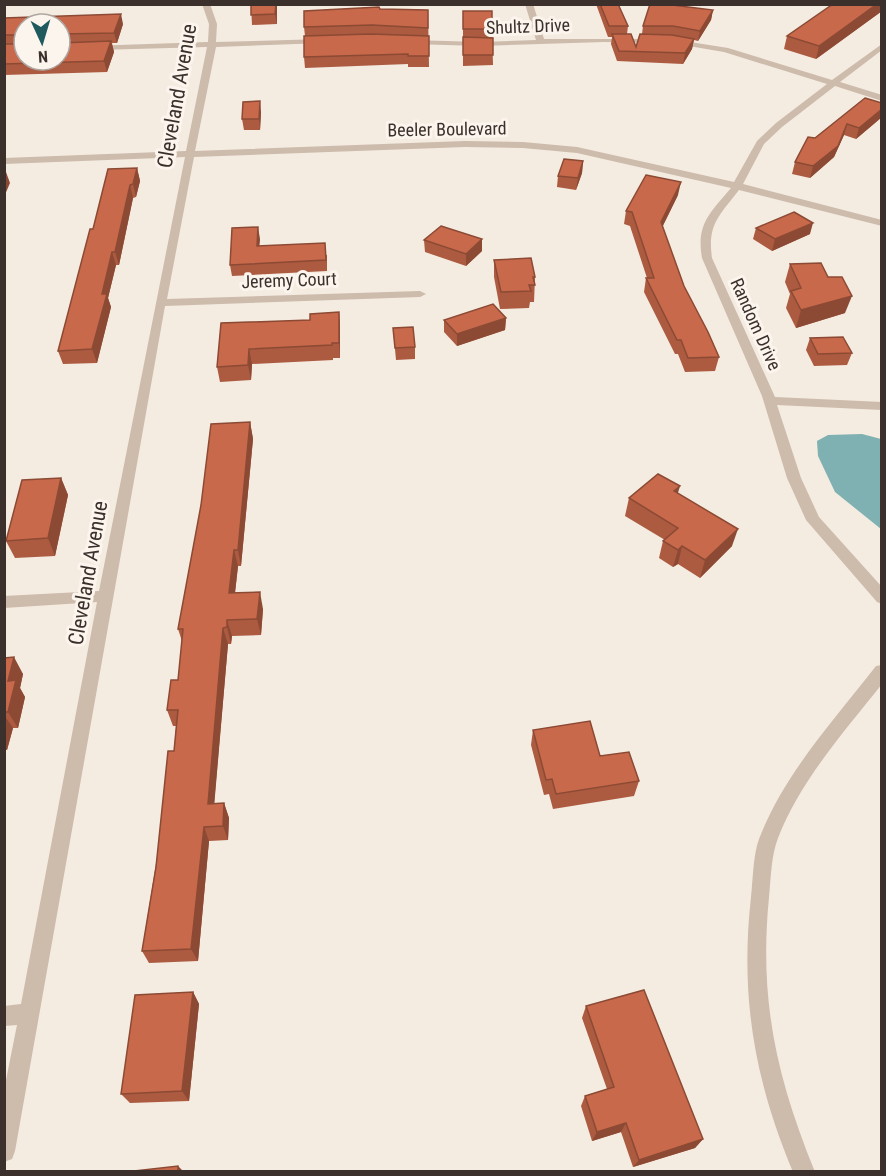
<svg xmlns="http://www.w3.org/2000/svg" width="886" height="1176" font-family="'Roboto Condensed',sans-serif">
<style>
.water{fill:#7fb0b2}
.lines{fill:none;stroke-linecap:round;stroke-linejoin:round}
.minor{fill:#cdbbac;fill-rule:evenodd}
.wall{fill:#ac5a40;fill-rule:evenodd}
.shaded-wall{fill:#8c4a34}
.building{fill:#c8694b;stroke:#8c4a34;stroke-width:1.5}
.labels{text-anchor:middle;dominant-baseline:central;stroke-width:6;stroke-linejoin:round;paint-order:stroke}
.far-street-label{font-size:18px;fill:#3b302b;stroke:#fbf5ee}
.street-label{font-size:21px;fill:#3b302b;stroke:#fbf5ee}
</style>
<rect width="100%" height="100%" fill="#f4ebe1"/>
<path class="water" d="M862,434L881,439V529L835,492L818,456L817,441L828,435Z"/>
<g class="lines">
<g class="minor">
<path d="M202,4H210L217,24L216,42L324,39L328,41L324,43L216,47L195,151L465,141L523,142L577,147L734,182L757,141L776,123L827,84L724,52L671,43L604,42L481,46L411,44L407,42L411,40L481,42L536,40L525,4H533L544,39H671L728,48L832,80L882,44V50L840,82L882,95V101L835,86L782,127L764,144L743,184L882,220V226L739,190C720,215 707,224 712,258L775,397L882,402V410L777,405L801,478L819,517L882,587V604L877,602L806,520L787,478L762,396L702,258C696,224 710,213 731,188L577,153L523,148L465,147L194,157L167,299L420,291L426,294L420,297L165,306L15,1151L12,1159L4,1162V1090L17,1025L4,1026V1006L21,1004L97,602L4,608V596L99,591L185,157L4,164V158L186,151L207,47L60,51V47L208,42L209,24Z"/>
<path d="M882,665V684C844,732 800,781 778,838C771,856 771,878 769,897C759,1000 776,1076 815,1172H793C754,1079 740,996 751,897C753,878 753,856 759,839C784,774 834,720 876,666Z"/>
</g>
</g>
<g class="wall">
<path d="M251,4H277V24L252,25Z"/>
<path d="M596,4H618L628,26L627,34L636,47L642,34L643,26L713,10L711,20L698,41L694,40L692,49L683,64L617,61L611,44L612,37H608Z"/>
<path d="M882,4V11L816,59L784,49L787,36Z"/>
<path d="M380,9L428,10L429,67H408V64L305,68L304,57L305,36L304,27Z"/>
<path d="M463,11L492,29L493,65L463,66Z"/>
<path d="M4,18L123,24L117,43H112L114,52L107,72L4,75ZM60,24V60H24Z"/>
<path d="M882,103V117L856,139L844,135L834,157L810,178L792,174L795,162L815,138Z"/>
<path d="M261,112L260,130H244L242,119Z"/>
<path d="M583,161L582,173L576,190L557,187L558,176Z"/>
<path d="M137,168L140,181L136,197L133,198L119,265H116L108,298L111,307L97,363L63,364L58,351L93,229Z"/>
<path d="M678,195L662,227L684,286L719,357L715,371L685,372L678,354H675L644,292L646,278H647L630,226L624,224L626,211Z"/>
<path d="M756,228L810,234L772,251L753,239Z"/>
<path d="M260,239L259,246L327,255V271L232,276L230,265Z"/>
<path d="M424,240L482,251L466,266L425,252Z"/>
<path d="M494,260L535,277L534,302H530L529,308L500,309L494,277Z"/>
<path d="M790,264L828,277L845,313L796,328L786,308L790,294L785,282Z"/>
<path d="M339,312L340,327V358H333V360L252,364L251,380L220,382L217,367L221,323L310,320Z"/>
<path d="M506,318L505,330L457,346L444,332V320Z"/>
<path d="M393,328L415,347V359L396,360Z"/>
<path d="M810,338L852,353L847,365L814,366L806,350Z"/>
<path d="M250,422L253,439L241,566H238L235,593L263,609L261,635L232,636L231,644H228L214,804L224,803L229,818L228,840L209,841L198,961L149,963L142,951L174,751L176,726H173L167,710L178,680L182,641L178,629Z"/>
<path d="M61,478L68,495L55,556L15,558L6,541Z"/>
<path d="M678,494L732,546L700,578L678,564L673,567L659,558L663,541L665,540L625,516L629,498Z"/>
<path d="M4,658L23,674L20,688L25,697L18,728H13L7,750H4Z"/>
<path d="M533,730L600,756L639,781L634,796L553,809L549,794L544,795L531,745Z"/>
<path d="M193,992L199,1004L189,1101L130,1103L121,1094Z"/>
<path d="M586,1006L703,1139L695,1148L633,1167L621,1132L592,1141L581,1106L585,1096L607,1089L582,1018Z"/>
</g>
<g class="shaded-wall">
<path d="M276,4H277V24L275,14Z"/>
<path d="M877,4H882V11L816,59L819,46Z"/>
<path d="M713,10L711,20L698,41L700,31Z"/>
<path d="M121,14L123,24L117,43L114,33Z"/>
<path d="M694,39L692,49L683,64L685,53Z"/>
<path d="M111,41L114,52L107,72L104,61Z"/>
<path d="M260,101L261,112L260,130L259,119Z"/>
<path d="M882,109V117L856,139L859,128Z"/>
<path d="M847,124L844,135L834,157L810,178L813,166Z"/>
<path d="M583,161L582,173L576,190L578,178Z"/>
<path d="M137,168L140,181L136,197L133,184Z"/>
<path d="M6,172L10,183L4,197V176Z"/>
<path d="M681,182L678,195L658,236L661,222Z"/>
<path d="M130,185L133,198L119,265L115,252Z"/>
<path d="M813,223L810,234L772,251L775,239Z"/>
<path d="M258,227L260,239L258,258L257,246Z"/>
<path d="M482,239V251L466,266V254Z"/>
<path d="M112,252L116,265L108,298L111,307L97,363L92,349L102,294Z"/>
<path d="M852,296L845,313L796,328L801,310Z"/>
<path d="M339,312L340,327V358L339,343Z"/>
<path d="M506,318L505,330L457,346V334Z"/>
<path d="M249,349L252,364L251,380L248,365Z"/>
<path d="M250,422L253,439L241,566L238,550Z"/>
<path d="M61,478L68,495L55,556L48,538Z"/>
<path d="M680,486L675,503L674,491Z"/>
<path d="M738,529L732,546L700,578L705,560Z"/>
<path d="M682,546L678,564L673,567L678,550Z"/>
<path d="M234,550L238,566L233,610L229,593Z"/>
<path d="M260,592L263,609L261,635L257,619Z"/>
<path d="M227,620L232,636L231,644L227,627Z"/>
<path d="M223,628L228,644L213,819L208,804Z"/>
<path d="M14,657L23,674L20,688L25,697L18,728L8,712V681Z"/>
<path d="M4,715L13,728L7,750L4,746Z"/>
<path d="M224,803L229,818L228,840L223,826Z"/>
<path d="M204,827L209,841L198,961L191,949Z"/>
<path d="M193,992L199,1004L189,1101L182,1091Z"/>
<path d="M626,1123L621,1132L592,1141L597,1132Z"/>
<path d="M703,1139L695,1148L633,1167L639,1160Z"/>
<path d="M178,1166L184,1172H178Z"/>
</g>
<g class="building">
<path d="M251,4H276L275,14L251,15Z"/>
<path d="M600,4H618L628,26H609Z"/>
<path d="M650,4H664L713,10L700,31L673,26H643Z"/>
<path d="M833,4H877L819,46L787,36Z"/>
<path d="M379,7L380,9L428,10V28L372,25L304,27V11Z"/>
<rect x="463" y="11" width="29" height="18"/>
<path d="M121,14L114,33L60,34V24H24V60H60V43L111,41L104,61L4,64V44H21L23,38L21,35H4V18Z"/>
<path d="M371,34L429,36V56H408V54L304,57V36Z"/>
<path d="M612,34H631L636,47L640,34L672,35L694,39L685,53L619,51Z"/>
<path d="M463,37L493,38V55H463Z"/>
<path d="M865,98L882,103V109L859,128L847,124L838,146L813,166L795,162L808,137L815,138Z"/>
<path d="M260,101L259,119H242L243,102Z"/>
<path d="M564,159L583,161L578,178L558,176Z"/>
<path d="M137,168L133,184L130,185L115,252H112L102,294H107L92,349L58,351L90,229H93L108,169Z"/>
<path d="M646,175L681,182L661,222L684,286L708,332L719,357L688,358L681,340H677L646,278H654L632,212L626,211Z"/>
<path d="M794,212L813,223L775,239L756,228Z"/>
<path d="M441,226L482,239L466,254L424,240Z"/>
<path d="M258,227L257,246L325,243L326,260L230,265L232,228Z"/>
<path d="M531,258L535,277H533L535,285H529L531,291L501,292L494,260Z"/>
<path d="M821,263L828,277H842L852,296L801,310L791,291L801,288L790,264Z"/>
<path d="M493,304L506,318L457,334L444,320Z"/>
<path d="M339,312V343H332V345L249,349L248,365L217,367L221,323L310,320V314Z"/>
<path d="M413,327L415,347L395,348L393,328Z"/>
<path d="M843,337L852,353L818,354L810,338Z"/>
<path d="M250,422L238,550H234L229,593L260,592L257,619L227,620V627L223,628L208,804L224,803L223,826L204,827L191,949L142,951L156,867L168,751H174L178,710H167L171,680H178L183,629H178L201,505L211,424Z"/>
<path d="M658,474L680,486L674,491L738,529L705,560L682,546L678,550L663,541L678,528L629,498Z"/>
<path d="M61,478L48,538L6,541L22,480Z"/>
<path d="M14,657L8,681L16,680L8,712H4V658Z"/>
<path d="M590,721L600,756L629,752L639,781L556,794L552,779L546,780L533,730Z"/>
<path d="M644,990L703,1139L639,1160L626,1123L597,1132L585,1096L614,1087L586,1006Z"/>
<path d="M193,992L182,1091L121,1094L135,995Z"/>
<path d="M178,1166V1172H125Z"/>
</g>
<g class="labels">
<g class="far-street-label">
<text transform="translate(528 26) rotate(-2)">Shultz Drive</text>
<text transform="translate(447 129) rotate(-1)">Beeler Boulevard</text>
<text transform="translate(289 280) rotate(-2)">Jeremy Court</text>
<text transform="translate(756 324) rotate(66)">Random Drive</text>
</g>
<g class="street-label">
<text transform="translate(177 96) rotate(-80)">Cleveland Avenue</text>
<text transform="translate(88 573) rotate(-80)">Cleveland Avenue</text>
</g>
</g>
<rect width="886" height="1176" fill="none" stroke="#3b302b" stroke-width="12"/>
<g transform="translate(42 42) rotate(176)"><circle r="28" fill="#fbf5ee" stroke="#aea6a0" stroke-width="1.5"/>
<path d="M0-4.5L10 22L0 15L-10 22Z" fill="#1f5a5e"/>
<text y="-9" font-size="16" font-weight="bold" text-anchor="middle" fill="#3b302b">N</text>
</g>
</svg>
